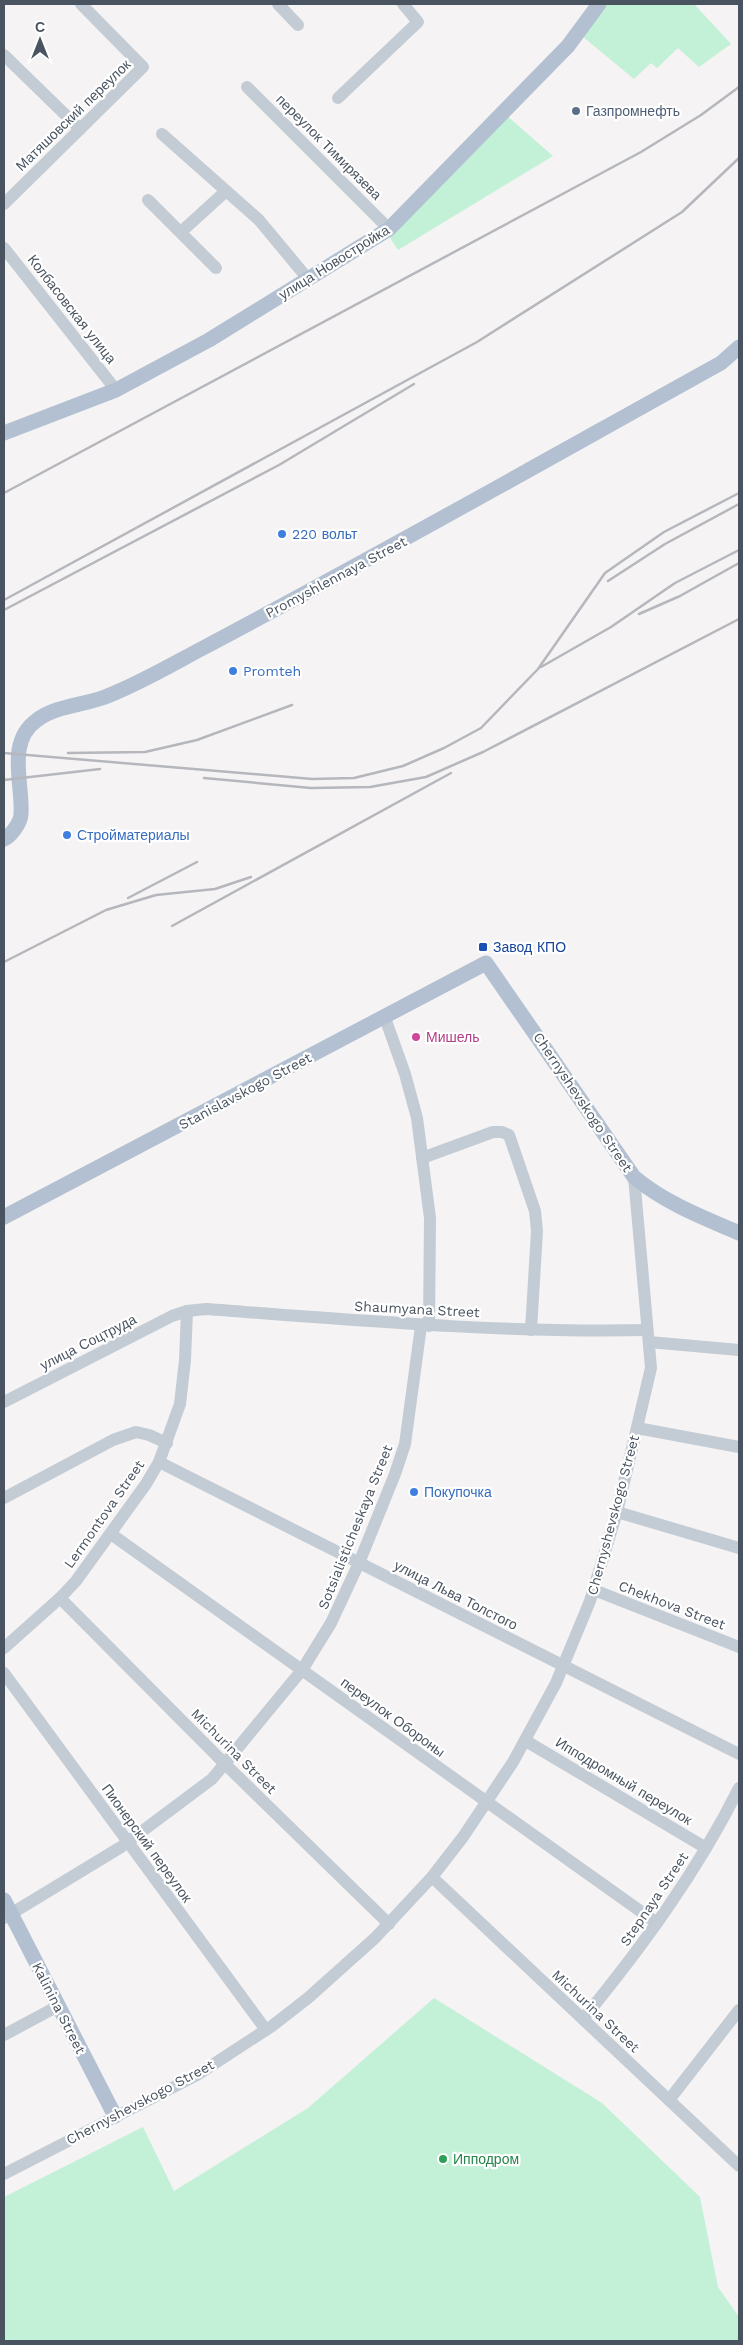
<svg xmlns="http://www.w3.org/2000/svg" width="743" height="2345" font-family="'Work Sans',sans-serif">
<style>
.green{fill:#c2f1d7}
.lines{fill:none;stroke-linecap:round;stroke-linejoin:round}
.minor{stroke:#c3ccd4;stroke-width:12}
.major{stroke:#b2c0d1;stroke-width:15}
.rail{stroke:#b5b7bd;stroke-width:2.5}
.service-dot{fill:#5c6f8a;stroke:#fff;stroke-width:2}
.shop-dot{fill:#3f7fe0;stroke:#fff;stroke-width:2}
.transit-dot{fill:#1a4fb4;stroke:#fff;stroke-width:2}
.hotel-dot{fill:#d1479c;stroke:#fff;stroke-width:2}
.leisure-dot{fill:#2e9e5b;stroke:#fff;stroke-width:2}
.labels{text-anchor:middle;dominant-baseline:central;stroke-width:4.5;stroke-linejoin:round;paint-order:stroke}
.service-label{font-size:14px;fill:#4e5e75;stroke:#fff;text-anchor:start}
.street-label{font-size:14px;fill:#4a5461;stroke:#fff}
.shop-label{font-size:14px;fill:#366cbe;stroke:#fff;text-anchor:start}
.transit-label{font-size:14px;fill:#164399;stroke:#fff;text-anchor:start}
.hotel-label{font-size:14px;fill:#b23c85;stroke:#fff;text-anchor:start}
.leisure-label{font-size:14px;fill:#27864d;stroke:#fff;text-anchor:start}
</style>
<rect width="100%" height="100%" fill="#f5f3f3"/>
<g class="green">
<path d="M604,4H694L731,44L699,67L678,48L657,68L651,63L634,79L582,36Z"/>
<path d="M507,116L553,156L398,250L389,236Z"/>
<path d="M434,1998L602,2103L700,2197L718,2287L739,2317V2341H4V2197L143,2127L174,2191L308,2108Z"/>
</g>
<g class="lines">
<g class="minor">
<path d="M278,4L298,25"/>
<path d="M4,55L80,129"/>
<path d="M247,87L389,229"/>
<path d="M338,98L418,22L403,4"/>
<path d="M162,134L259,220L308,279"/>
<path d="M148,200L216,268"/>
<path d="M4,204L143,67L81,4"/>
<path d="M181,232L226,191"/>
<path d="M4,248L116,390"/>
<path d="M385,1018L405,1074L417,1118L430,1218L429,1326"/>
<path d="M422,1158L493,1132H502L509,1135L535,1211L537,1231L531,1330"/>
<path d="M649,1342L739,1350"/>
<path d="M4,1402L172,1316L187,1311L206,1309C353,1320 499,1333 647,1330"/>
<path d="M637,1428L739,1447"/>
<path d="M159,1462L739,1754"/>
<path d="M4,1498L113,1440L136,1432L149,1435L167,1443"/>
<path d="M617,1512L739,1548"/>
<path d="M111,1534L657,1923"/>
<path d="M594,1590L739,1647"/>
<path d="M60,1598L225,1764L389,1924"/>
<path d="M4,1648L60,1598L76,1581L146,1484L159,1462L180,1404L185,1360L187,1311"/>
<path d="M4,1673L266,2030"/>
<path d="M526,1741L706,1848"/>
<path d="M432,1877L739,2166"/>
<path d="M4,1918L121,1847L212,1779L302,1670L331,1623L359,1563L395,1474L405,1444L421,1326"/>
<path d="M583,2019C642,1947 697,1872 739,1788"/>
<path d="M4,2035L58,2006"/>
<path d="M669,2100L739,2010"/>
<path d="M4,2174L197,2075L272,2026L308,1998L375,1938L432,1877L463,1837L513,1762L556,1683L590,1601L617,1512L651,1368L634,1177"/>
</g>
<g class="major">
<path d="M4,433L116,390L209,340L389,229L568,46L599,4"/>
<path d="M4,839C11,836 21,822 21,814C23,783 6,742 37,720C55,706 84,705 105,697C139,684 171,665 203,648C377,556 548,459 721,363L739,347"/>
<path d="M4,1217L486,963L634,1177C665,1203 702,1217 739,1233"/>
<path d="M4,1900L115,2116"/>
</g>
<g class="rail">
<path d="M4,493L641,152L701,115L739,87"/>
<path d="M608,581L665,544L739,504"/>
<path d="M4,600L477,342L682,212L739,158"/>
<path d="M4,610L279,465L414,384"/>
<path d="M639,614L680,596L739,563"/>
<path d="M541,667L611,627L675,583L739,550"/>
<path d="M4,753L312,779L354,778L403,766L444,748L481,728L538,669L605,573L664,532L739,493"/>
<path d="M68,753L145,752L197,740L292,705"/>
<path d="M204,778L311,788L370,787L426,777L483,752L739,619"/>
<path d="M4,780L100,769"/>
<path d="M128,898L197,862"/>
<path d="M172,926L451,773"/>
<path d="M4,962L106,910L156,895L215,889L251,877"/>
</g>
</g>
<circle class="service-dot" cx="576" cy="111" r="5"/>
<g class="shop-dot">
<circle cx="282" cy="534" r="5"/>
<circle cx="233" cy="671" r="5"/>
<circle cx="67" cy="835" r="5"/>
<circle cx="414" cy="1492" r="5"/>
</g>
<rect class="transit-dot" x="478" y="942" width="10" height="10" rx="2.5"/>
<circle class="hotel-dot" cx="416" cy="1037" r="5"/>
<circle class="leisure-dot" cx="443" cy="2159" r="5"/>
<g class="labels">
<g class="service-label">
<text x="586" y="111">Газпромнефть</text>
</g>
<g class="street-label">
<text transform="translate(73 115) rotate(-44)">Матяшовский переулок</text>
<text transform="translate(329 147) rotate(45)">переулок Тимирязева</text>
<text transform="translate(334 262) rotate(-32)">улица Новостройка</text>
<text transform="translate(72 309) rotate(52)">Колбасовская улица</text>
<text transform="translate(336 577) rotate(-28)">Promyshlennaya Street</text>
<text transform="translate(245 1091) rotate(-28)">Stanislavskogo Street</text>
<text transform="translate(583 1102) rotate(56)">Chernyshevskogo Street</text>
<text transform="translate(417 1309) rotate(3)">Shaumyana Street</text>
<text transform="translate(88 1342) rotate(-27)">улица Соцтруда</text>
<text transform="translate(104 1514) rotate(-55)">Lermontova Street</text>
<text transform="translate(613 1515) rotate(-75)">Chernyshevskogo Street</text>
<text transform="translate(355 1527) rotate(-68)">Sotsialisticheskaya Street</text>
<text transform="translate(456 1595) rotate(27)">улица Льва Толстого</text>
<text transform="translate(672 1605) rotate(21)">Chekhova Street</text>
<text transform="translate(393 1717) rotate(36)">переулок Обороны</text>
<text transform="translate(234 1751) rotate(45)">Michurina Street</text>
<text transform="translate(624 1781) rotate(31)">Ипподромный переулок</text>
<text transform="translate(147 1843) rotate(54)">Пионерский переулок</text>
<text transform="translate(654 1899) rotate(-56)">Stepnaya Street</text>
<text transform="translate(59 2008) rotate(63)">Kalinina Street</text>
<text transform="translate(596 2011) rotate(43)">Michurina Street</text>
<text transform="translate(140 2102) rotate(-28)">Chernyshevskogo Street</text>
</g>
<g class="shop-label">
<text x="292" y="534">220 вольт</text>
<text x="243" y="671">Promteh</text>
<text x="77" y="835">Стройматериалы</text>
<text x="424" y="1492">Покупочка</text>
</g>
<g class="transit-label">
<text x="493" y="947">Завод КПО</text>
</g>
<g class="hotel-label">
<text x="426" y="1037">Мишель</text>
</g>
<g class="leisure-label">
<text x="453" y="2159">Ипподром</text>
</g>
</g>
<rect width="743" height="2345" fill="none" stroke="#4a5461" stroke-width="10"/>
<g transform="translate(40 40)" stroke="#ffffff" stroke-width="4" paint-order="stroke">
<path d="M0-4L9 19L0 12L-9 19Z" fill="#4a5461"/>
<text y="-8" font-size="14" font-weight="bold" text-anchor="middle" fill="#4a5461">С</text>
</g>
</svg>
